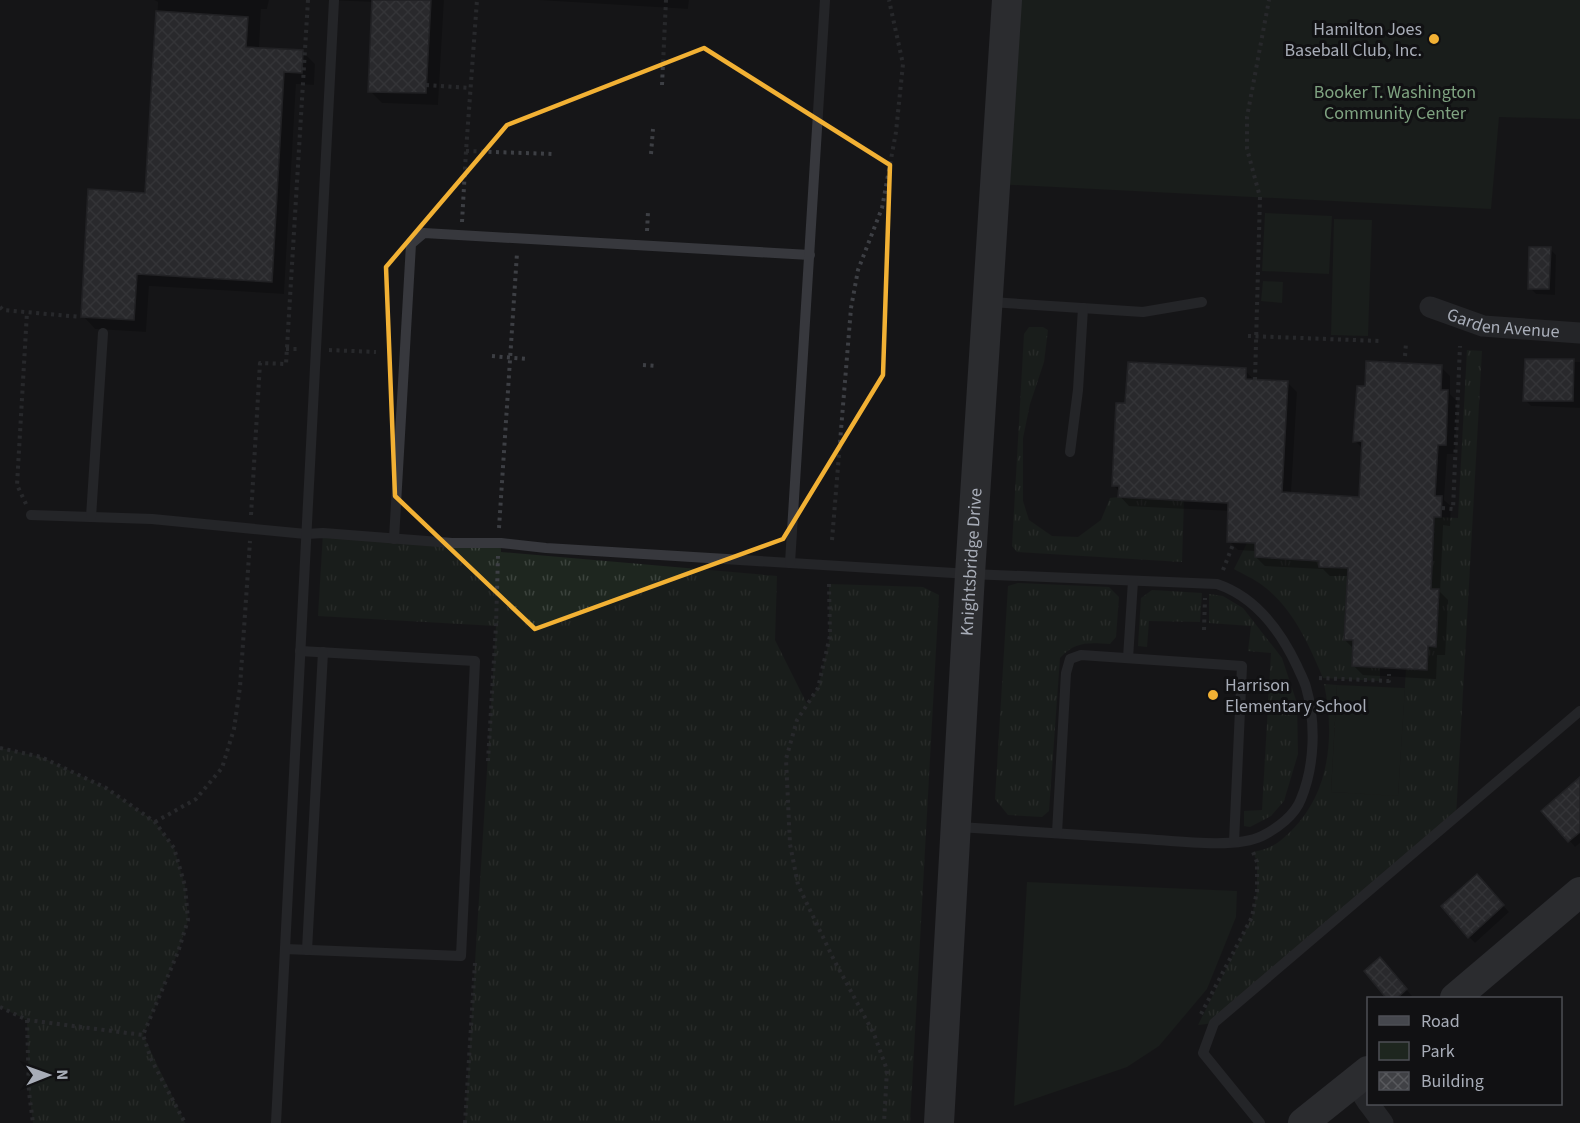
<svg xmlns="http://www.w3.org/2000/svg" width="1580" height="1123" font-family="'Source Sans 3',sans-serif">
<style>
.grass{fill:url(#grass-tufts)}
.park{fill:#1e261f}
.shadow{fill:#0007}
.building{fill:url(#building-cross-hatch);stroke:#303034;stroke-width:1.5}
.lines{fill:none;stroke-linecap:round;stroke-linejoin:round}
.path{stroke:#3d3f44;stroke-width:4;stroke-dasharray:3 4.5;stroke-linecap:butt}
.lane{stroke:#37383d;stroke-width:10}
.street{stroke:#37383d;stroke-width:21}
.secondary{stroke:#45474d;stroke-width:30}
.marked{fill:none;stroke:#f2b134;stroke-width:4.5;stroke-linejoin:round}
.poi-dot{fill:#f2b134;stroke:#111113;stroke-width:2}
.labels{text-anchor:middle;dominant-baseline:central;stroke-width:6;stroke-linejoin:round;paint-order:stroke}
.poi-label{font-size:18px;fill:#a8adb8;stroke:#111113;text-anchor:end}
.park-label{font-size:18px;fill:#7fa381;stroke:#111113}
.street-label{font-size:18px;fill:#a8adb8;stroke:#111113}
</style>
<defs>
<pattern id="grass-tufts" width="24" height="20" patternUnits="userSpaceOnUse" patternTransform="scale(1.5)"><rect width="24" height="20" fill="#1e261f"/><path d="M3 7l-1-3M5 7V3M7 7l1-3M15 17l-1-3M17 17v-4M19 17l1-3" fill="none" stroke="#3c433d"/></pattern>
<pattern id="building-cross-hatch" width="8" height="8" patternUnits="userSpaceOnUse" patternTransform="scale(1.5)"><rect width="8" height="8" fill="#404145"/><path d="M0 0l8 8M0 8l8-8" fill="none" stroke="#595a5e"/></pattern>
</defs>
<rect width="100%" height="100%" fill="#161618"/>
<g class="grass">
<path d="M1029,327H1043L1048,330L1044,362L1030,404L1023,438V501L1029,520L1052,536L1078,537L1101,520L1110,498L1118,497L1184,500L1182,562L1017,552L1012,546L1024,334Z"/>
<path d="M1467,350L1482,351L1456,817L1214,1023L1198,1025L1252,917L1257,891V862L1253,852C1271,849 1279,843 1292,830C1330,792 1335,735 1324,684L1337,685L1331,792L1398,795L1406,669L1427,670L1428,646L1436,644L1439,589H1431L1434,517L1458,518Z"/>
<path d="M323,533L501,543V552L777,576L775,640L807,704L818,688L829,641V584L923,587L939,595L910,1123H465L496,626L318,616Z"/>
<path d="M1255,541V557L1319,561V567L1337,568V562L1356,563L1347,585L1344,640H1353L1352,666L1380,668V681L1323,678C1309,645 1293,608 1262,585C1254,579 1243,574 1234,569L1247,543Z"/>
<path d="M1018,583L1109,587L1119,597L1116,637L1110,644C1088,643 1076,641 1060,658L1049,811L1042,817L1008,815L995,799L1008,586Z"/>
<path d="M1152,590L1202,593L1200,622L1149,621L1147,647L1138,646L1141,598Z"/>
<path d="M1209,594L1223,596L1243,608L1282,658L1297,703L1298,754L1284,801L1271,816L1250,827L1244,826V811L1262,810L1271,653L1248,651L1251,626L1209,623Z"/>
<path d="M0,748L41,757L106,788L155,822L174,848L185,886L188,920L178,952L143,1035L185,1123H33L29,1092L27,1020L0,1007Z"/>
</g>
<g class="park">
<path d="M1007,0H1580V119L1499,117L1491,209L995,184Z"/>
<path d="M1265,213L1332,216L1329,274L1262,271Z"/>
<path d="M1334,219L1372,220L1368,336L1331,335Z"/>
<path d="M1263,281L1283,282L1282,303L1261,301Z"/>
<path d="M1337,685L1405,688L1398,796L1331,792Z"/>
<path d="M1027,882L1237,891L1236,917L1207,989L1159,1046L1127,1067L1014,1106Z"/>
</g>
<g class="shadow">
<path d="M154,0H269L267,9H261L259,49L303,52L315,64L314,85L296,84L284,294L149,286L146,332L95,329L83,316L147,194L158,2Z"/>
<path d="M324,0H444L438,105L382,103L370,91L374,2Z"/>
<path d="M537,0H689L688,9Z"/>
<path d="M1550,249L1556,255L1555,295L1536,294L1530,288Z"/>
<path d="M1526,360L1580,362V408L1531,406L1525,400Z"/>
<path d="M1441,367L1450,376V394L1457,401L1455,454H1447L1444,500L1451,506L1450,526L1443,525L1440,592L1448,600L1445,655H1437L1436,679L1363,675L1353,665L1354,649L1345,640L1349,576H1330L1323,569L1265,566L1256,557V551L1238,550L1229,541V511L1129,506L1120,496V492L1113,485L1127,405L1245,370L1255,381L1287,382L1297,392L1291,494L1361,498L1363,449L1355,441L1366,387Z"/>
<path d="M1580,778V843L1575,847L1543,811Z"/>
<path d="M1482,882L1509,912L1475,943L1469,937Z"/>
<path d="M1386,965L1412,996L1409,998H1389Z"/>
</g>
<g class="building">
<path d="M372,0H431L426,93L368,92Z"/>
<path d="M156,11L248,17L246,47L303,50L302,73L284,72L272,282L137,274L134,320L81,317L88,189L145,193Z"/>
<path d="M1529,247H1551L1549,289H1528Z"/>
<path d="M1525,359H1574L1573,401H1523Z"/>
<path d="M1366,361L1442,365L1441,390H1448L1446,445H1438L1435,496H1442L1441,517H1434L1431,589H1439L1436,647L1428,646L1427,670L1352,666L1353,640H1344L1348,568L1319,567V561L1255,557V543L1227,542L1228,503L1118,497L1119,486H1112L1116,403H1125L1128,362L1246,368V379L1288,381L1282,492L1359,497L1362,441L1353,442L1357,386H1365Z"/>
<path d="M1580,777V832L1568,842L1541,811Z"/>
<path d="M1477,874L1504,905L1468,938L1441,906Z"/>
<path d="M1380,957L1407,989L1396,999H1387L1364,971Z"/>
</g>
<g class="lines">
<g class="path">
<path d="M426,85L470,88"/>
<path d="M662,85L666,0"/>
<path d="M466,151L553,154"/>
<path d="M651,154L653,129"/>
<path d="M462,222L466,151L477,0"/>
<path d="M647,231L648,212"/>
<path d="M0,307L3,310L81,317"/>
<path d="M1248,336L1379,341"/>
<path d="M286,349H301"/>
<path d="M329,350L376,352"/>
<path d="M492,356L527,359"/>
<path d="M1405,356L1406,343"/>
<path d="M643,365L658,366"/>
<path d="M1255,380L1260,197L1247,149V117L1269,0"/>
<path d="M26,504L17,485L27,312"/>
<path d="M1442,508L1453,509L1460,346"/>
<path d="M251,515L260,363L286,364L308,0"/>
<path d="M499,528L517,253"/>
<path d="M832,540L851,308L858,270L882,208L896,132L903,64L889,0"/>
<path d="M1223,570L1234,542"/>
<path d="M829,584L830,636L818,688L797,720L786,759L790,844L798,885L833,958L874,1034L887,1070L884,1123"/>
<path d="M1204,630L1205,598"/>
<path d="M1319,678L1389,681V674"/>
<path d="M0,748L41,757L106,788L155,822L174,848L185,886L188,920L178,952L143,1035L151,1059L185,1123"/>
<path d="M488,761L496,626L498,556"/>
<path d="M155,822L196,799L222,768L234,729L240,687L250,541"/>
<path d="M0,1007L27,1020L143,1035"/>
<path d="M1201,1014L1252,917L1257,891V862L1253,852"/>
<path d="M27,1020L29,1092L33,1123"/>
<path d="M465,1123L475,963"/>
</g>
<g class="lane">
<path d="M990,302L1143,312L1202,302"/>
<path d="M1070,452L1078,390L1083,308"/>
<path d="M31,515L152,519L306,534L323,533L452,543H501L546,548L970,574L1217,584C1256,597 1280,630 1297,666C1300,673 1304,680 1306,687C1316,722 1315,765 1301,799C1295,815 1278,828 1262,836C1236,849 1176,841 1145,839C1083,835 1021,831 959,827"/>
<path d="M91,517L103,333"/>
<path d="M394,539L411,244L424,233L810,255"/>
<path d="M790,563L825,0"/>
<path d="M1128,658L1133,581"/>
<path d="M1057,833L1066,673L1070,659L1081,655L1242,666L1234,842"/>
<path d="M285,949L461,956L475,661L300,651"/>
<path d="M307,950L323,652"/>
<path d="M276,1123L334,0"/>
<path d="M1260,1123L1203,1053L1214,1023L1580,711"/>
</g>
<g class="street">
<path id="s1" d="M1430,307L1483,326L1580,333"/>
<path d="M1355,1083L1368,1103"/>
<path d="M1369,1104L1383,1123"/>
</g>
<g class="secondary">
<path d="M1455,998L1580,892"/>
<path id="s2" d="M939,1123L970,574L1007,0"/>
<path d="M1303,1123L1368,1071"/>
</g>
</g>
<path d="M0 0H1580V1123H0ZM704,48L890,165L883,375L783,539L535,629L395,496L386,267L507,125Z" fill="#161618" fill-opacity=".55" fill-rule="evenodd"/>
<path class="marked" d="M704,48L890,165L883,375L783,539L535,629L395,496L386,267L507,125Z"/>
<g class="poi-dot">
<circle cx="1434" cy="39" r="6"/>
<circle cx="1213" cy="695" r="6"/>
</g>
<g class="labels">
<g class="poi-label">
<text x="1422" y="29">Hamilton Joes<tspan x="1422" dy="21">Baseball Club, Inc.</tspan></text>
<text x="1225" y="685" text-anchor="start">Harrison<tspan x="1225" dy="21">Elementary School</tspan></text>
</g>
<g class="park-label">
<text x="1395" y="92">Booker T. Washington<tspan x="1395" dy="21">Community Center</tspan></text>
</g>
<g class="street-label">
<text stroke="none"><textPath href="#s1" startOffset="76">Garden Avenue</textPath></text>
<text stroke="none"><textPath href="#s2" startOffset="562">Knightsbridge Drive</textPath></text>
</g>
</g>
<rect x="1367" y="997" width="195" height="108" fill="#111113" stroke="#4d4f55" stroke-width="1.5"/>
<rect x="1379" y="1016" width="30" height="9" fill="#45474d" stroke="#4d4f55" stroke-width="1.5"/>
<text x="1421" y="1027" font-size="18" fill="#a8adb8">Road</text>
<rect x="1379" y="1042" width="30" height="18" fill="#1e261f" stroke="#4d4f55" stroke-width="1.5"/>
<text x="1421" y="1057" font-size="18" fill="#a8adb8">Park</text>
<rect x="1379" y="1072" width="30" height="18" fill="url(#building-cross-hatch)" stroke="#4d4f55" stroke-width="1.5"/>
<text x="1421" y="1087" font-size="18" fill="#a8adb8">Building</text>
<g transform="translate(48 1075) rotate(89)" stroke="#111113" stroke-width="4.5" paint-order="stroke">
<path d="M0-4.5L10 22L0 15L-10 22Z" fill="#a8adb8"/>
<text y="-9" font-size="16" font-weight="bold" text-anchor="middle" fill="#a8adb8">N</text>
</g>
</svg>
